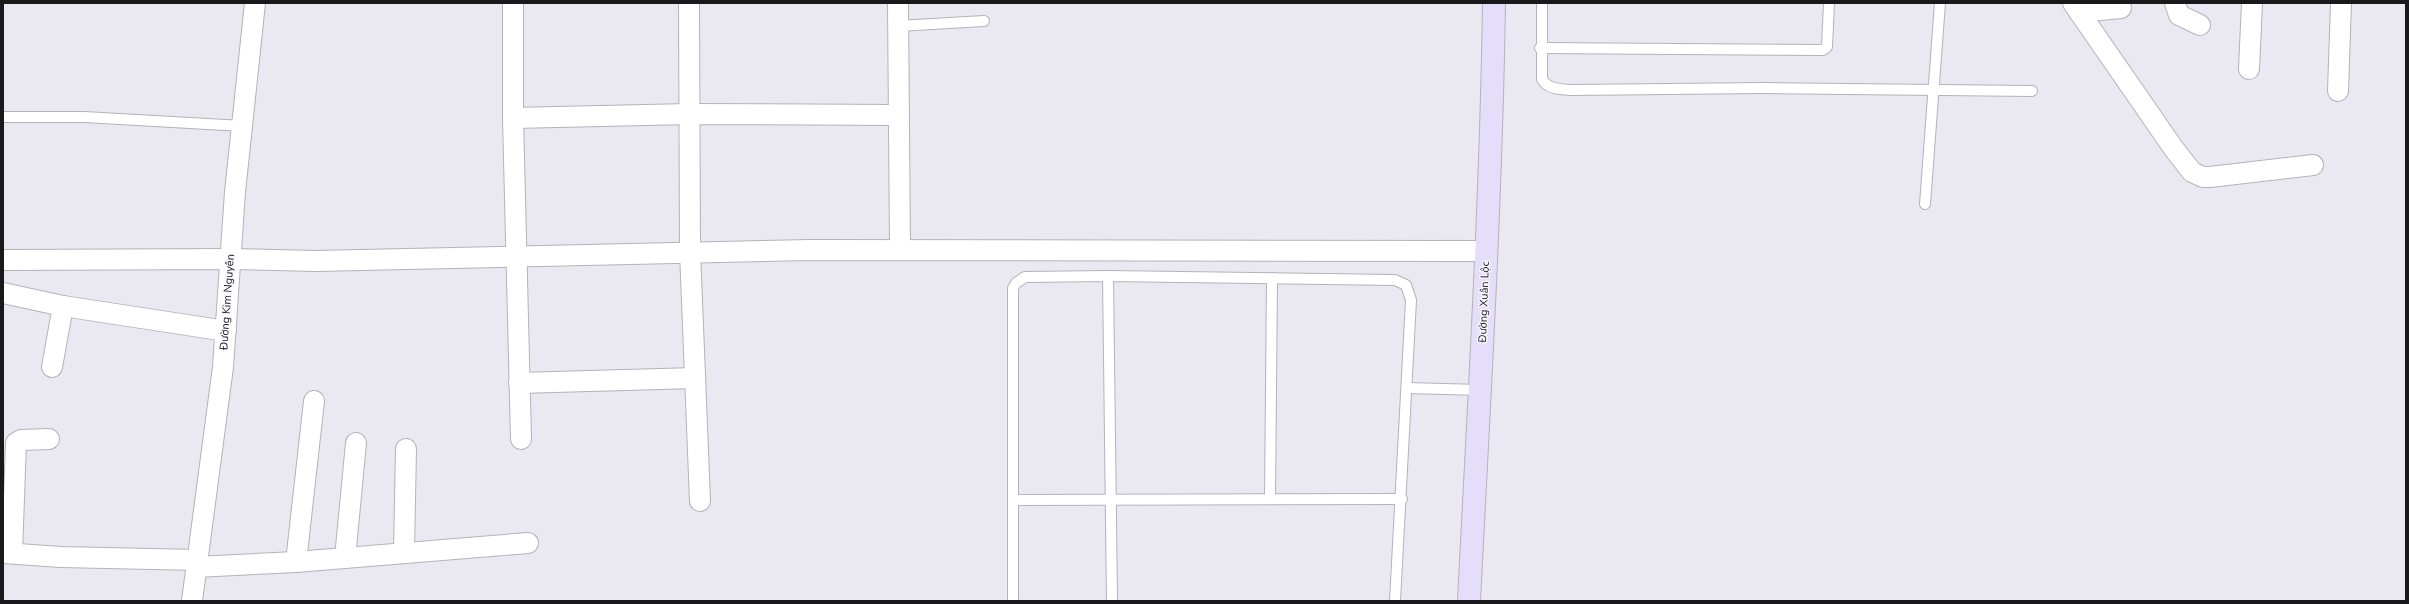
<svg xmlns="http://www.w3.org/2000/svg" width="2409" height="604" font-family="'Nunito Sans',sans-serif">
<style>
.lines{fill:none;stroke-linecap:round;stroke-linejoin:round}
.lane-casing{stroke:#b4b2ba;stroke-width:12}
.street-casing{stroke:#b4b2ba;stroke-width:22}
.secondary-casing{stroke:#b4b2ba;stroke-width:24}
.lane{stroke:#fff;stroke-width:10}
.street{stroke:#fff;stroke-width:20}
.secondary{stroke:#e5ddfa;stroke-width:22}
.labels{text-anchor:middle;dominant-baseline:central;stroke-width:3;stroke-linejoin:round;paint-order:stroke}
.street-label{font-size:11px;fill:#19191b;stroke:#f8f6ff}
</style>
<rect width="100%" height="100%" fill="#eae9f2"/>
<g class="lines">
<g class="lane-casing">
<g id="lane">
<path d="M1542,3V79C1548,90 1561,89 1572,90L1763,88L2032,91"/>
<path d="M898,26L984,21"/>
<path d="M1540,48L1823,50L1827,47L1829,3"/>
<path d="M3,117H84L243,126"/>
<path d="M1925,204L1940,3"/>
<path d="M1108,276L1112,601"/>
<path d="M1407,388L1481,390"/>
<path d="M1270,499L1272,278"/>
<path d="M1013,500L1402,499"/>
<path d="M1013,601V288L1016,283L1025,277L1108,276L1395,280L1406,285L1411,300L1395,601"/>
</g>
</g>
<g class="street-casing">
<g id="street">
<path d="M513,3V118L521,439"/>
<path d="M689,3L690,251L700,501"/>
<path d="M898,3L900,250"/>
<path d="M2073,3L2174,149L2192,172L2203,177H2210L2313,165"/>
<path d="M2175,3L2179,15L2200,25"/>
<path d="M2079,12L2121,8"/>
<path d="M2249,69L2252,3"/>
<path d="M2338,91L2341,3"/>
<path d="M513,118L690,114L899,115"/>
<path d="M3,260L230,259L316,261L810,250L1486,251"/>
<path d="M3,293L63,306L226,331"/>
<path d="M52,367L63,306"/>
<path d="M519,383L695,378"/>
<path d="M404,552L406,449"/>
<path d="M3,553L61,557L197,560"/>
<path d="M12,553L16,443L21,440L49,439"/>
<path d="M345,558L356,443"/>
<path d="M296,562L314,401"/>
<path d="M196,567L296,562L528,543"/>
<path d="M192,601L223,367L235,192L255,3"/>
</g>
</g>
<g class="secondary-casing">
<path id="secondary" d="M1469,601C1479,402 1491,203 1494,3"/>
</g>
<use href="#lane" class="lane"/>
<use href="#street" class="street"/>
<use href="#secondary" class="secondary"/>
</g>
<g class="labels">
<g class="street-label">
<text transform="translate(227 302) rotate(-86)">Đường Kim Nguyên</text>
<text transform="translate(1484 302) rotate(-88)">Đường Xuân Lộc</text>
</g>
</g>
<rect width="2409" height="604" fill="none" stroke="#19191b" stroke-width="8"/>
</svg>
